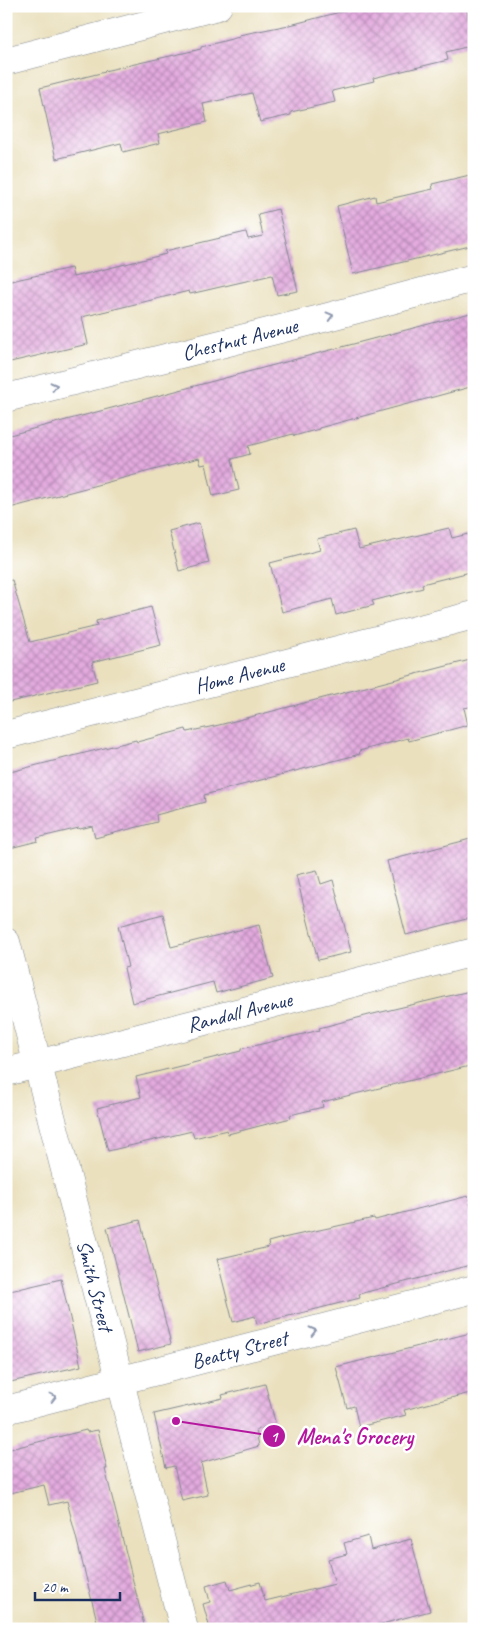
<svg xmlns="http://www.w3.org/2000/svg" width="480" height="1635" font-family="Caveat,sans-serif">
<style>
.building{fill:url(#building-cross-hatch)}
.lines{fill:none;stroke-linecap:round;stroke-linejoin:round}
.minor-casing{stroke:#82888e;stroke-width:29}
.minor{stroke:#fff;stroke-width:28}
.oneway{stroke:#8d97ae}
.labels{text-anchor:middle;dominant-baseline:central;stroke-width:5;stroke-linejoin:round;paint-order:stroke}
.street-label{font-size:21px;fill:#1b2f5e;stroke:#fff}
.leader{fill:none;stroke:#b5179e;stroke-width:2}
.callout-dot{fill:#b5179e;stroke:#fff;stroke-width:2}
.mark-label{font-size:15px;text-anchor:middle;font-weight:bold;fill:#fff}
.callout-label{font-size:22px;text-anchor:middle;font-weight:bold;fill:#b5179e;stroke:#fff;stroke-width:5;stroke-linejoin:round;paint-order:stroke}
</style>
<defs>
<pattern id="building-cross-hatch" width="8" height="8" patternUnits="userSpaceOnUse" patternTransform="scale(1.25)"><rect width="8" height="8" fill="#e3aade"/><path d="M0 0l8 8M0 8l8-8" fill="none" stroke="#b78bb7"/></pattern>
</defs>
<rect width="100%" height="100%" fill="#fff"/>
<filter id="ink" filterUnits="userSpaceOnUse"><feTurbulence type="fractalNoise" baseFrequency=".02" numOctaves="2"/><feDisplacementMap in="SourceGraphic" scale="10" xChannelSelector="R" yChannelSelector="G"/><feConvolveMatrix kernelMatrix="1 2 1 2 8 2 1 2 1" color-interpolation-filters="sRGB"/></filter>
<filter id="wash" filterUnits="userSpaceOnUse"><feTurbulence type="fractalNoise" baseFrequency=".0096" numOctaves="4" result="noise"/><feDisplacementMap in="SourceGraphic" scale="20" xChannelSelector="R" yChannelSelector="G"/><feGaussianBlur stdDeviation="1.12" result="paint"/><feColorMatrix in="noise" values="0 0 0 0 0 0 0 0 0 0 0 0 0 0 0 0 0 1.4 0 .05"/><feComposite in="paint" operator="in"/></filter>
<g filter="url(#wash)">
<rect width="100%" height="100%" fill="#eae0bd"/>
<g id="blocks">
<g class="building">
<path d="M363,6H466L474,45L446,52L448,60L373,78L374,81L332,91L335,102L291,112V115L260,122L252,93L203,104L207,122L158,134L160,143L123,152L121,143L56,159L40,88L105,72L104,71L201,49V47L239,37V35L294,24Z"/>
<path d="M474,174V245L353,274L337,206L375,196L376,202L433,189L432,184Z"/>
<path d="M278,209L298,291L277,295L272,275L190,294L189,291L131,305L82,317L88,344L6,363V282L71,268L73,277L166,254L165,251L246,232L248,239L263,236L258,214Z"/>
<path d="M474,312V386L319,428V429L294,436L293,434L248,446L250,454L232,459L239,490L213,496L206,464L201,465L199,458L6,509V436Z"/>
<path d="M199,523L209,563L179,571L169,531Z"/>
<path d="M449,528L452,538L468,534L474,557V571L422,584L423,588L372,601L374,605L336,615L332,599L282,612L270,563L320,550L317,539L354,530L359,549Z"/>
<path d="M12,580L30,642L97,626L96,621L151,607L161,645L92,662L97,681L6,703V581Z"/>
<path d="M474,659V706L464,708L468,725L409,741L408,738L359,751L360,754L204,795L205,802L156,815L157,822L95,838L92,826L80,829L79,828L37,838L38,841L10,848L6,832V773L136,740L137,742L186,729L187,732L219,725Z"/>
<path d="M474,838V917L406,935L387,861Z"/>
<path d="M317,870L321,884L333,880L351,952L318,960L296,875Z"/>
<path d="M163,914L171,947L259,925L273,978L216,993L213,982L132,1003L124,968L128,967L118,926Z"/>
<path d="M474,990V1065L322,1102L323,1107L290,1115L291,1118L228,1134L227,1130L194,1138L192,1131L108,1151L97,1108L141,1097L136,1077L241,1051V1049L320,1030L319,1028L369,1015Z"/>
<path d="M468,1196L474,1218V1264L359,1294L360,1298L257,1324L255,1316L233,1322L217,1259L269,1247L268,1242L283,1238L374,1218L375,1220Z"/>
<path d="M140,1220L171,1344L138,1352L107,1228Z"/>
<path d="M61,1279L81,1366L6,1383V1292Z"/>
<path d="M474,1332V1392L404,1410L406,1415L359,1427L354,1406L347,1408L336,1367Z"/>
<path d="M265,1384L276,1425L256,1430L259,1446L201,1463L208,1495L182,1501L174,1466L166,1468L154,1414L223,1398L222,1395Z"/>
<path d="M86,1430L87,1432L98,1430L107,1469H105L145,1629H99L67,1501L49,1505L44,1485L6,1494V1450Z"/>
<path d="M368,1536L371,1550L411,1539L430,1611L363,1629H210L203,1604L210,1602L206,1586L227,1580L230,1590L260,1582L265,1601L335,1584L328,1559L347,1554L344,1543Z"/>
</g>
</g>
</g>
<g filter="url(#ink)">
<use href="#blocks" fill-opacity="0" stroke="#82888e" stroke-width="1"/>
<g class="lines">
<g class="minor-casing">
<g id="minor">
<path d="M6,61L218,6"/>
<path id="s1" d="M6,398L324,318L474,278"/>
<path id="s2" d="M6,735L474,615"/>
<path id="s3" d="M6,942L184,1629"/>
<path id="s4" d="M6,1072L474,952"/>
<path id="s5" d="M6,1410L474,1289"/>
</g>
</g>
<use href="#minor" class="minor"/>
</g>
<defs><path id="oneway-chevron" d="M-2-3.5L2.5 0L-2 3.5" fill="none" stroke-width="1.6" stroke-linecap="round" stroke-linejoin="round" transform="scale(1.25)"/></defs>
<g class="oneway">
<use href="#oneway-chevron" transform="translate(330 316) rotate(-15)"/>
<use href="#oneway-chevron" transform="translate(54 386) rotate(-14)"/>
<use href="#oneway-chevron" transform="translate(313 1331) rotate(-14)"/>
<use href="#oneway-chevron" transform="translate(53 1397) rotate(-14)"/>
</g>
</g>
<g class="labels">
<g class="street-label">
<text stroke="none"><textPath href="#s1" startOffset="241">Chestnut Avenue</textPath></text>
<text stroke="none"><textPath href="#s2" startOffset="241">Home Avenue</textPath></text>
<text stroke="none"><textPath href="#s4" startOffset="241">Randall Avenue</textPath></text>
<text stroke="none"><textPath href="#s3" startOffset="355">Smith Street</textPath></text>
<text stroke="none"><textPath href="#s5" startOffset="241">Beatty Street</textPath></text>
</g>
</g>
<path class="leader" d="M176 1421L274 1436"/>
<g class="callout-dot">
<circle cx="176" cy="1421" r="5"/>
<circle cx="274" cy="1436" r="12"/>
</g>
<g class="mark-label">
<text x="274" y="1442">1</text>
</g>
<g class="callout-label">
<text x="355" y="1444">Mena's Grocery</text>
</g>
<rect width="480" height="1635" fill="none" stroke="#fff" stroke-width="25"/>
<path d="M35 1592v8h85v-8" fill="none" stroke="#1b2f5e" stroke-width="2.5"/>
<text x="42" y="1592" font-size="15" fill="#1b2f5e" stroke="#ffffff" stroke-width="4" paint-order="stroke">20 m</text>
</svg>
